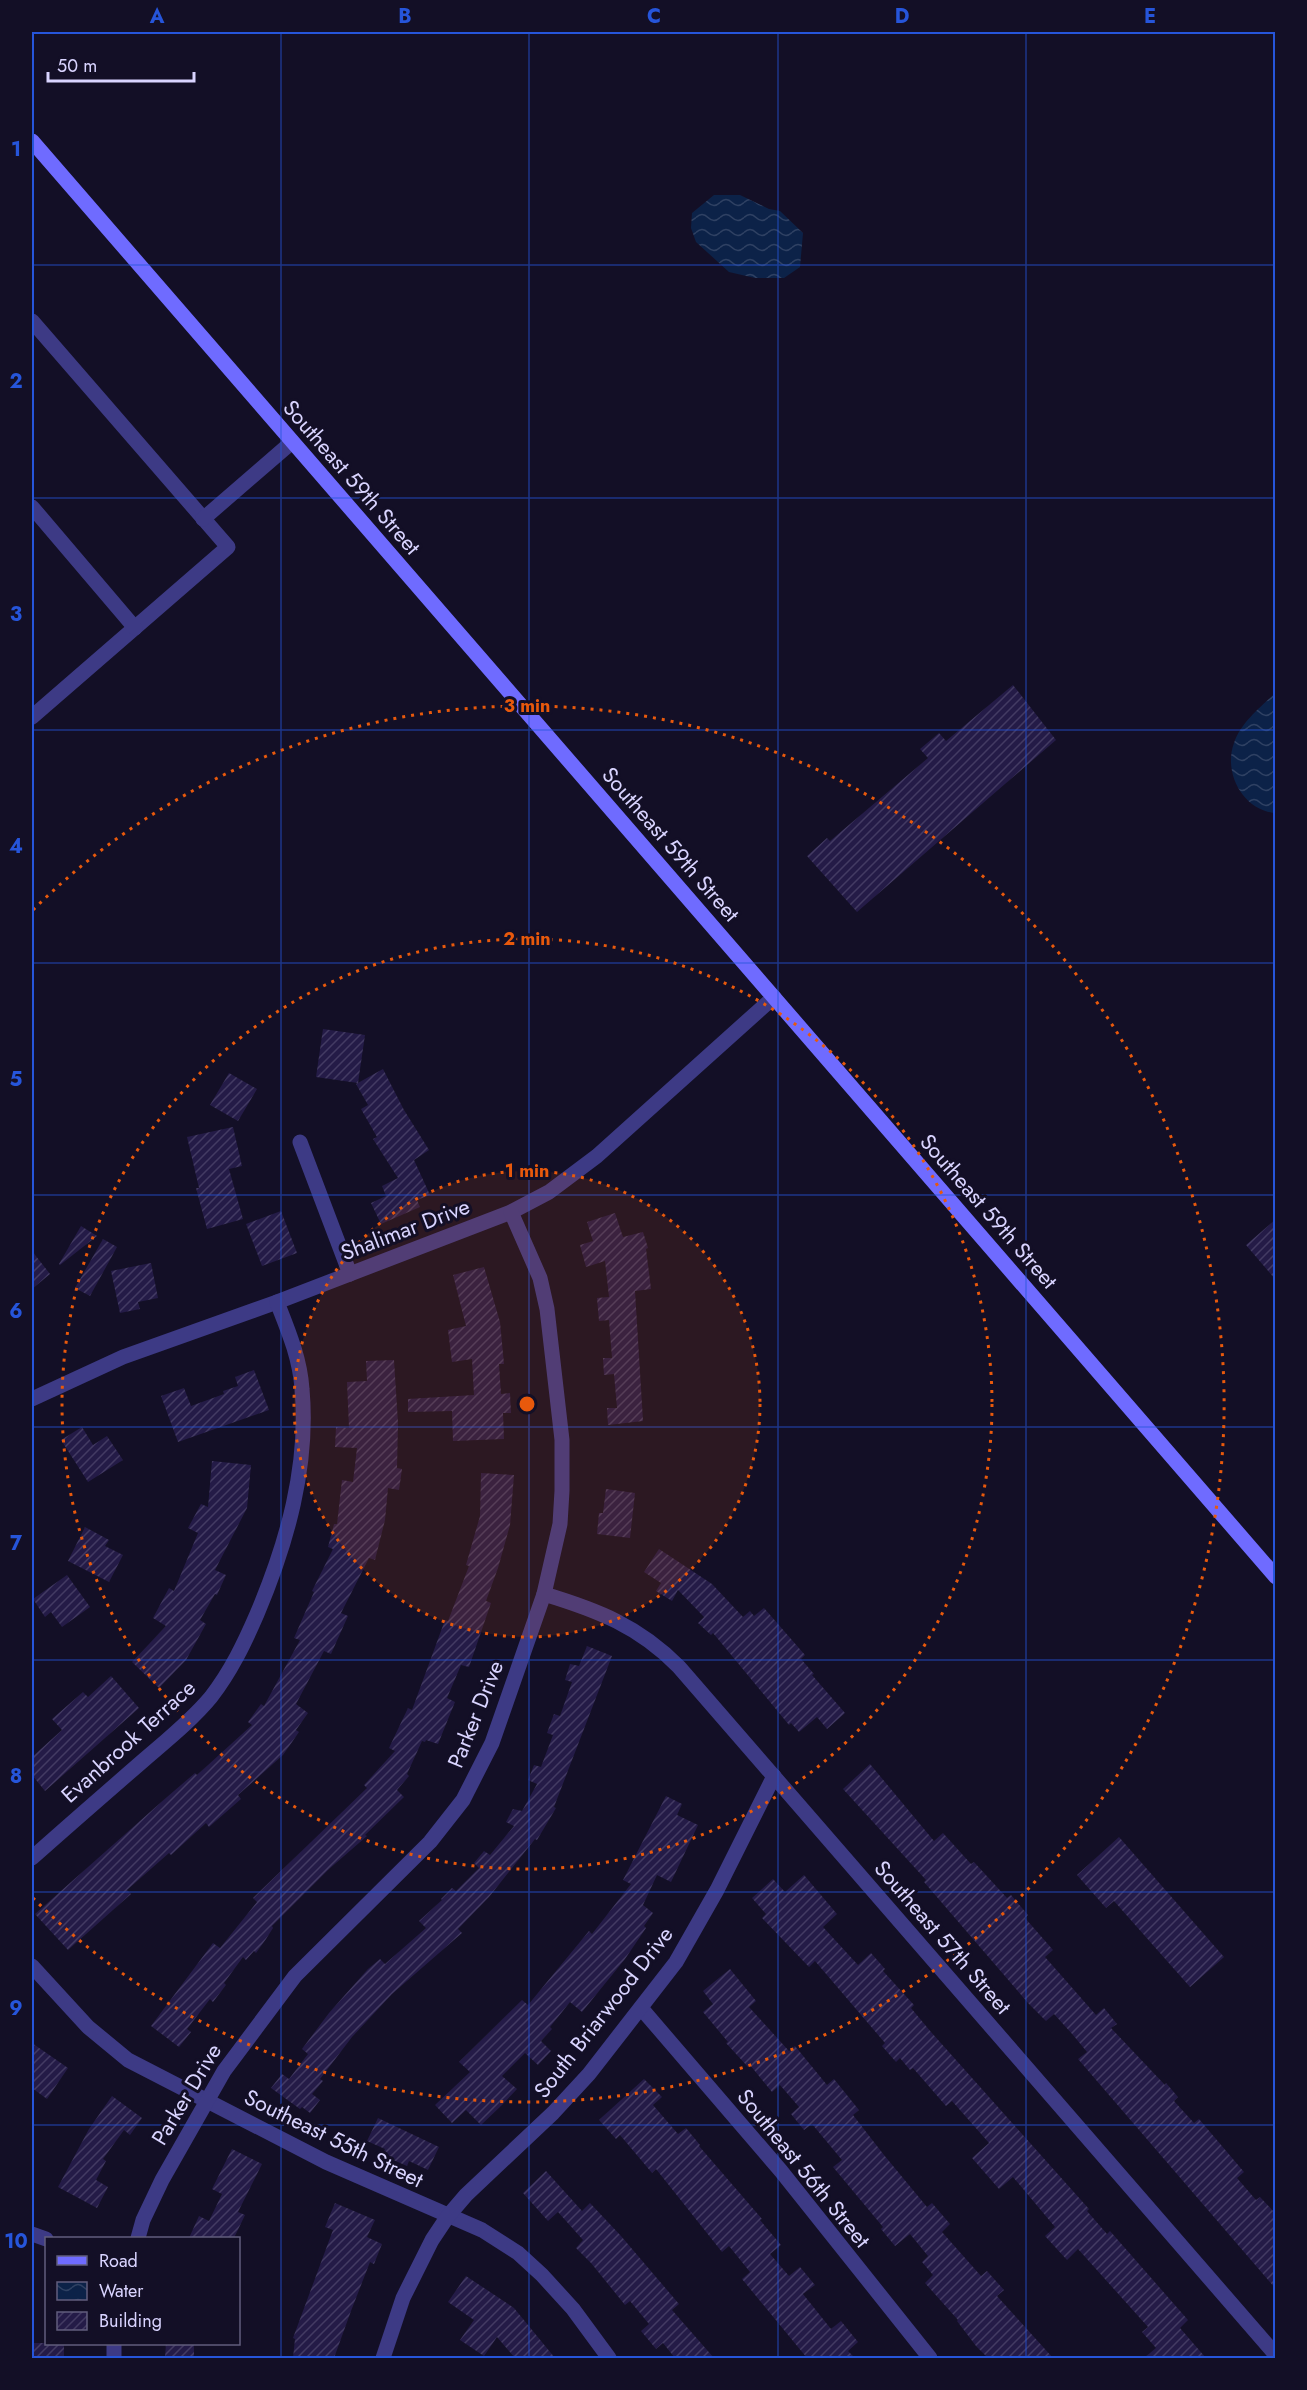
<svg xmlns="http://www.w3.org/2000/svg" width="1307" height="2390" font-family="Jost,sans-serif">
<style>
.water{fill:url(#water-waves)}
.building{fill:url(#building-hatch)}
.lines{fill:none;stroke-linecap:round;stroke-linejoin:round}
.street{stroke:#3d3a85;stroke-width:15}
.secondary{stroke:#6f6bff;stroke-width:15}
.grid{fill:none;stroke:#2655da;stroke-width:1.5;stroke-opacity:0.55}
.ring{fill:none;stroke:#e8590c;stroke-width:3;stroke-dasharray:3 6}
.labels{text-anchor:middle;dominant-baseline:central;stroke-width:6;stroke-linejoin:round;paint-order:stroke}
.street-label{font-size:22px;fill:#d9d4ff;stroke:#130f26}
.centre{fill:#e8590c;stroke:#130f26;stroke-width:3}
.ring-label{font-size:18px;text-anchor:middle;font-weight:bold;fill:#e8590c;stroke:#130f26;stroke-width:6;stroke-linejoin:round;paint-order:stroke}
.neatline{fill:none;stroke:#2655da;stroke-width:2}
.grid-label{font-size:20px;text-anchor:middle;font-weight:bold;fill:#2655da}
</style>
<defs>
<pattern id="water-waves" width="16" height="10" patternUnits="userSpaceOnUse" patternTransform="scale(1.5)"><rect width="16" height="10" fill="#0c2248"/><path d="M0 5q4-4 8 0t8 0" fill="none" stroke="#2f4163"/></pattern>
<pattern id="building-hatch" width="6" height="6" patternUnits="userSpaceOnUse" patternTransform="scale(1.5)"><rect width="6" height="6" fill="#241b47"/><path d="M-1 1l2-2M0 6l6-6M5 7l2-2" fill="none" stroke="#433b63"/></pattern>
</defs>
<rect width="100%" height="100%" fill="#130f26"/>
<g class="water">
<path d="M714,195H740L769,209L780,211L803,233L800,267L784,278H755L729,272L696,242L691,228L692,213Z"/>
<path d="M1275,693V813C1243,810 1223,773 1234,743C1241,722 1261,707 1275,693Z"/>
</g>
<g class="building">
<path d="M1013,685L1056,740L857,912L807,856L827,838L830,841L928,758L920,749L939,733L946,741Z"/>
<path d="M323,1029L365,1035L358,1083L316,1077Z"/>
<path d="M383,1069L404,1110L429,1150L414,1160L430,1195L417,1200L420,1207L381,1224L371,1203L386,1196L382,1186L398,1178L373,1139L377,1137L361,1109L368,1105L356,1084Z"/>
<path d="M229,1073L257,1089L238,1121L210,1105Z"/>
<path d="M233,1127L242,1166L229,1169L243,1219L207,1229L196,1188H199L187,1137Z"/>
<path d="M281,1211L297,1253L262,1266L246,1224Z"/>
<path d="M615,1213L623,1237L643,1232L648,1248L646,1249L651,1289L635,1291L643,1421L608,1425L607,1408H617L614,1374L604,1375L603,1358H612L609,1320L599,1321L597,1298L609,1297L605,1261L586,1267L580,1245L593,1241L587,1222Z"/>
<path d="M1275,1220V1279L1246,1245Z"/>
<path d="M81,1226L97,1236L60,1265L59,1264Z"/>
<path d="M103,1239L117,1247L90,1296L75,1288Z"/>
<path d="M32,1251L50,1274L32,1289Z"/>
<path d="M151,1263L158,1298L138,1302L140,1309L120,1313L111,1271Z"/>
<path d="M484,1267L500,1322L504,1364H499L501,1394L510,1393L511,1413H503L504,1439L453,1441L452,1411L408,1412V1399L474,1395L472,1359L452,1362L448,1330L466,1326L453,1275Z"/>
<path d="M394,1360L398,1423L397,1468L402,1469L399,1490L388,1488L385,1520L375,1560L369,1558L341,1613L348,1616L331,1654L324,1651L296,1704L308,1713L296,1730L299,1732L283,1755L238,1795L241,1799L209,1827L206,1823L171,1855L169,1853L127,1890L131,1894L68,1950L35,1914L167,1797L195,1773L197,1775L252,1725L248,1722L261,1704L264,1706L300,1640L294,1638L314,1592L312,1591L333,1549L328,1547L334,1524H337L342,1480L353,1482L357,1448L335,1447L336,1427L349,1428L347,1382L367,1381L366,1361Z"/>
<path d="M254,1370L269,1410L178,1442L161,1396L184,1388L191,1406L224,1394L223,1391L238,1386L235,1377Z"/>
<path d="M82,1427L93,1445L107,1436L123,1460L88,1482L61,1440Z"/>
<path d="M212,1461L251,1465L247,1508L215,1570L226,1575L217,1595L215,1594L200,1620L206,1624L186,1660L159,1688L132,1662L166,1626L153,1618L169,1588L174,1591L198,1533L188,1528L201,1504L208,1507Z"/>
<path d="M481,1473L514,1475L510,1525L498,1568L486,1601L491,1603L469,1667L461,1665L447,1698L455,1702L438,1744L426,1740L425,1742L422,1741L407,1774L409,1776L397,1790L404,1797L365,1835L367,1836L328,1870L272,1926L273,1928L266,1939L256,1953L254,1951L246,1960L243,1957L224,1983L226,1985L213,2002L210,1999L187,2029L191,2032L179,2047L151,2026L213,1943L220,1948L257,1902L253,1898L367,1788L364,1785L395,1751L389,1748L408,1708L412,1710L445,1620L448,1621L469,1566L466,1565L480,1516Z"/>
<path d="M606,1489L635,1493L630,1538L597,1534L599,1513H603Z"/>
<path d="M85,1527L109,1540L105,1546L123,1555L109,1582L68,1561Z"/>
<path d="M659,1549L712,1584L743,1617L750,1611L754,1616L764,1608L805,1655L801,1659L814,1674L812,1675L845,1713L827,1729L817,1717L799,1732L791,1723L789,1725L713,1633L711,1635L698,1623L704,1617L678,1590L672,1601L656,1591L661,1583L644,1572Z"/>
<path d="M67,1575L90,1607L62,1627L51,1612L45,1617L33,1599Z"/>
<path d="M587,1646L612,1656L554,1807L556,1808L537,1840L535,1839L489,1897L458,1929L462,1933L392,1994L352,2037L320,2079L323,2081L312,2094L320,2100L310,2113L302,2107L300,2109L271,2088L282,2074L289,2079L308,2054L302,2049L329,2013L368,1969L380,1959L385,1964L426,1928L419,1921L442,1900L441,1899L452,1888L456,1891L479,1868L474,1863L484,1851L490,1855L514,1826L506,1822L513,1809L522,1811L537,1784L528,1780L534,1765L541,1767L553,1735L547,1733L554,1714L560,1716L572,1682L565,1680L570,1664L579,1666Z"/>
<path d="M111,1676L139,1708L45,1791L32,1775V1757L62,1730L52,1719L83,1692L88,1697Z"/>
<path d="M870,1764L934,1841L943,1833L971,1864L974,1862L1007,1898L1011,1895L1028,1915L1025,1918L1053,1950L1045,1957L1060,1974L1096,2015L1104,2008L1117,2024L1111,2028L1165,2085L1166,2083L1178,2097L1174,2101L1194,2123L1199,2119L1244,2172L1237,2178L1256,2200L1260,2197L1275,2213V2288L1078,2059L1087,2052L1073,2035L1054,2014L1046,2021L1028,2003L924,1882L926,1880L843,1789Z"/>
<path d="M666,1796L682,1804L677,1815L698,1825L671,1882L657,1875L643,1905L653,1913L644,1926L646,1928L625,1959L582,2012L570,2002L550,2027L552,2029L541,2041L551,2051L538,2065L525,2053L502,2076L517,2089L502,2105L481,2125L466,2110L452,2123L435,2105L470,2072L459,2062L522,2000L528,2005L589,1931L592,1934L631,1884L623,1880Z"/>
<path d="M1119,1837L1224,1957L1190,1987L1114,1901L1106,1908L1077,1875Z"/>
<path d="M804,1875L837,1914L823,1927L858,1965L871,1953L885,1969L883,1971L914,2005L911,2008L931,2032L1089,2209L1087,2211L1107,2234L1110,2231L1188,2320L1180,2328L1206,2358H1144L1156,2348L1142,2332L1148,2327L1078,2249L1067,2260L1045,2236L1055,2227L1013,2177L999,2189L972,2158L989,2143L952,2101L946,2106L913,2068L910,2070L900,2058L896,2062L882,2046L885,2043L815,1961L809,1967L762,1918L766,1914L752,1898L773,1879L785,1892Z"/>
<path d="M730,1969L756,2001L749,2007L789,2051L795,2046L827,2085L834,2079L859,2110L853,2115L884,2155L927,2207L932,2203L950,2224L942,2232L981,2276L987,2271L1004,2290L997,2296L1053,2358H988L976,2346L957,2321L958,2320L925,2283L933,2275L922,2262L928,2256L910,2234L895,2246L881,2229L883,2227L833,2167L842,2160L812,2124L804,2130L791,2114L799,2107L780,2085L772,2092L750,2065L748,2067L726,2043L728,2042L703,2012L713,2004L703,1991Z"/>
<path d="M32,2043L68,2068L47,2099L32,2088Z"/>
<path d="M644,2079L662,2097L653,2105L678,2134L686,2128L700,2145L699,2146L762,2219L760,2220L781,2245L770,2254L789,2276L800,2267L815,2285L803,2294L831,2329L841,2321L858,2342L848,2351L855,2358H807L742,2279L750,2272L729,2246L722,2252L656,2169L652,2173L620,2135L616,2139L599,2120Z"/>
<path d="M112,2096L142,2118L130,2135L124,2130L103,2159L106,2161L96,2180L108,2187L97,2208L58,2187L89,2129Z"/>
<path d="M378,2118L439,2147L428,2170L409,2161L407,2166L382,2155L385,2149L367,2141Z"/>
<path d="M232,2149L262,2164L238,2212L245,2215L234,2238H189L199,2216L209,2221L222,2194L212,2189Z"/>
<path d="M546,2171L582,2211L590,2203L621,2236L679,2304L672,2310L714,2358H675L663,2343L656,2349L641,2331L649,2324L630,2301L625,2305L591,2263L576,2248L583,2240L558,2212L548,2221L523,2193Z"/>
<path d="M335,2203L375,2220L367,2237L382,2244L374,2264L370,2262L351,2311L334,2358H293L295,2339L293,2338L333,2230L325,2227Z"/>
<path d="M466,2276L514,2308L555,2358H515L497,2337L484,2356L460,2340L474,2320L448,2302Z"/>
<rect x="32" y="2343" width="32" height="15"/>
<path d="M166,2343H194V2358H165Z"/>
</g>
<g class="lines">
<g class="street">
<path d="M32,321L228,547L32,717"/>
<path d="M32,507L135,628"/>
<path d="M203,519L292,442"/>
<path d="M300,1142L350,1274"/>
<path d="M32,1399L123,1357L277,1302L511,1212L549,1192L597,1156L774,997"/>
<path d="M544,1594C597,1610 639,1626 679,1667L1276,2355"/>
<path d="M32,1858C69,1825 107,1792 145,1759C167,1740 192,1720 211,1697C231,1671 244,1644 257,1614C287,1543 309,1466 302,1389C300,1358 288,1330 277,1302"/>
<path d="M32,1966L88,2027L128,2060L326,2162L482,2230L518,2253L542,2275L573,2309L609,2358"/>
<path d="M641,2008L781,2171L930,2358"/>
<path d="M32,2234L46,2239"/>
<path d="M138,2238L143,2220L162,2180L224,2071L295,1976L430,1842L463,1800L492,1743L544,1594L560,1524L562,1491V1440L547,1309L540,1278L511,1212"/>
<path d="M114,2358V2344"/>
<path d="M383,2358L403,2298L432,2240L448,2216L466,2195L553,2113L589,2074L676,1962L717,1890L774,1776"/>
</g>
<path class="secondary" d="M32,141L1276,1577"/>
</g>
<path class="grid" d="M281,32V2358M529,32V2358M778,32V2358M1026,32V2358M32,265H1276M32,498H1276M32,730H1276M32,963H1276M32,1195H1276M32,1427H1276M32,1660H1276M32,1892H1276M32,2125H1276"/>
<circle cx="527" cy="1404" r="233" fill="#e8590c" fill-opacity=".12"/>
<g class="ring">
<circle cx="527" cy="1404" r="233"/>
<circle cx="527" cy="1404" r="465"/>
<path d="M33 910A698 698 0 1 1 33 1898"/>
</g>
<g class="labels">
<g class="street-label">
<text transform="translate(352 477) rotate(49)">Southeast 59th Street</text>
<text transform="translate(671 844) rotate(49)">Southeast 59th Street</text>
<text transform="translate(989 1211) rotate(49)">Southeast 59th Street</text>
<text transform="translate(405 1229) rotate(-21)">Shalimar Drive</text>
<text transform="translate(475 1714) rotate(-68)">Parker Drive</text>
<text transform="translate(128 1741) rotate(-42)">Evanbrook Terrace</text>
<text transform="translate(943 1937) rotate(49)">Southeast 57th Street</text>
<text transform="translate(603 2012) rotate(-52)">South Briarwood Drive</text>
<text transform="translate(186 2094) rotate(-59)">Parker Drive</text>
<text transform="translate(334 2138) rotate(26)">Southeast 55th Street</text>
<text transform="translate(804 2168) rotate(51)">Southeast 56th Street</text>
</g>
</g>
<circle cx="527" cy="1404" r="9" class="centre"/>
<g class="ring-label">
<text x="527" y="712">3 min</text>
<text x="527" y="945">2 min</text>
<text x="527" y="1177">1 min</text>
</g>
<rect width="1307" height="2390" fill="none" stroke="#130f26" stroke-width="66"/>
<rect x="45" y="2237" width="195" height="108" fill="#130f26" stroke="#625e7d" stroke-width="1.5"/>
<rect x="57" y="2256" width="30" height="9" fill="#6f6bff" stroke="#625e7d" stroke-width="1.5"/>
<text x="99" y="2267" font-size="18" fill="#d9d4ff">Road</text>
<rect x="57" y="2282" width="30" height="18" fill="url(#water-waves)" stroke="#625e7d" stroke-width="1.5"/>
<text x="99" y="2297" font-size="18" fill="#d9d4ff">Water</text>
<rect x="57" y="2312" width="30" height="18" fill="url(#building-hatch)" stroke="#625e7d" stroke-width="1.5"/>
<text x="99" y="2327" font-size="18" fill="#d9d4ff">Building</text>
<path d="M48 72v9h146v-9" fill="none" stroke="#d9d4ff" stroke-width="3"/>
<text x="57" y="72" font-size="18" fill="#d9d4ff" stroke="#130f26" stroke-width="4.5" paint-order="stroke">50 m</text>
<rect x="33" y="33" width="1241" height="2324" class="neatline"/>
<g class="grid-label">
<text x="157" y="23">A</text>
<text x="405" y="23">B</text>
<text x="654" y="23">C</text>
<text x="902" y="23">D</text>
<text x="1150" y="23">E</text>
<text x="16" y="156">1</text>
<text x="16" y="388">2</text>
<text x="16" y="621">3</text>
<text x="16" y="853">4</text>
<text x="16" y="1086">5</text>
<text x="16" y="1318">6</text>
<text x="16" y="1550">7</text>
<text x="16" y="1783">8</text>
<text x="16" y="2015">9</text>
<text x="16" y="2248">10</text>
</g>
</svg>
